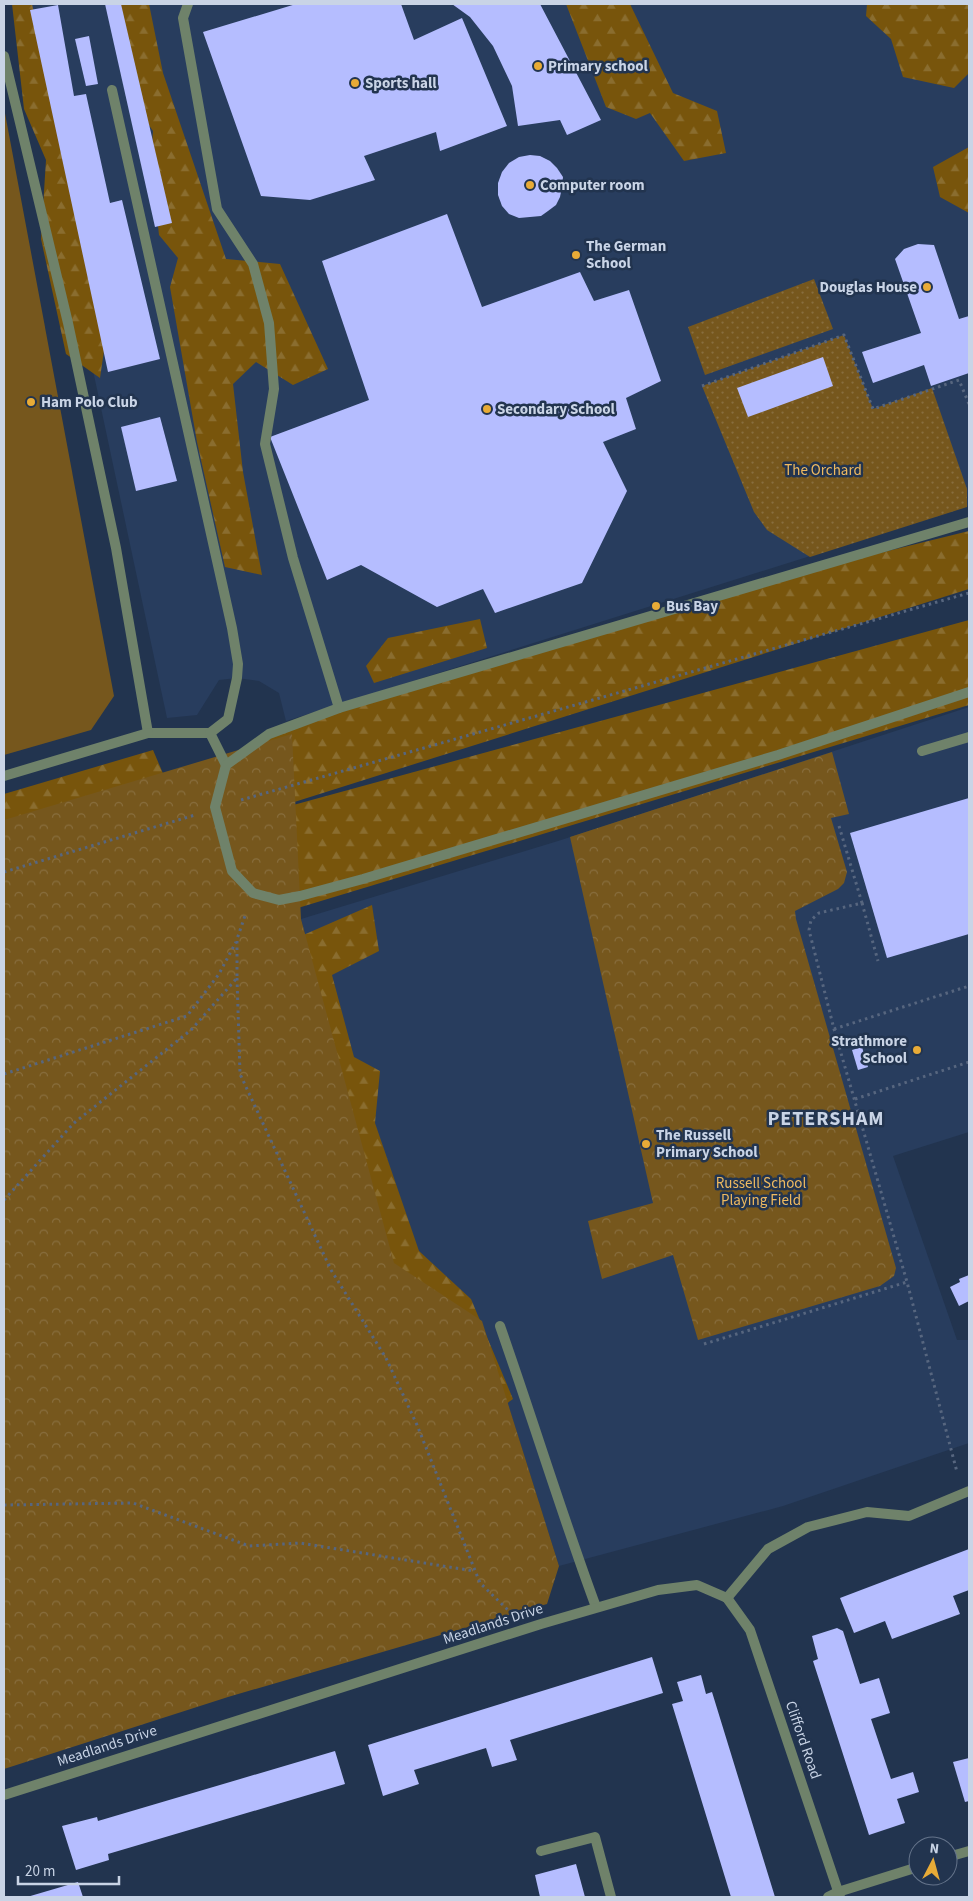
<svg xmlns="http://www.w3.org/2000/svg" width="973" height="1901" font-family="'Source Sans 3',sans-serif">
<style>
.built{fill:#283d5e}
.grass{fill:#76571d}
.forest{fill:url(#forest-firs)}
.park{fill:url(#park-crowns)}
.garden{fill:url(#garden-dots)}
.building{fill:#b5bdff}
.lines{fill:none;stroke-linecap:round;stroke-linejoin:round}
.path{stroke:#57667f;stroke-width:3;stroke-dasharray:2.5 4;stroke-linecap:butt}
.service{stroke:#6f826a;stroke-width:10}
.minor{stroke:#6f826a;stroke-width:10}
.poi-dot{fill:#e8ab37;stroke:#22344f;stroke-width:2}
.labels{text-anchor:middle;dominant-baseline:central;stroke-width:5;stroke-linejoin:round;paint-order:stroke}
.poi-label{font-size:15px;font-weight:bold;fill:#c9d4e6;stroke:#22344f;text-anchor:start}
.park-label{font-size:15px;fill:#efba60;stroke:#22344f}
.street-label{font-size:15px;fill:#c9d4e6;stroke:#22344f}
.district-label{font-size:20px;font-weight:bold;letter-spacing:1px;fill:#c9d4e6;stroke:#22344f}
</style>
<defs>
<pattern id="forest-firs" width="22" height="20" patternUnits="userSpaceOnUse" patternTransform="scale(1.25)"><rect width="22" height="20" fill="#78550c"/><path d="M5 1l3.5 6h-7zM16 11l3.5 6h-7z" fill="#8a6d2f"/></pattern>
<pattern id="park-crowns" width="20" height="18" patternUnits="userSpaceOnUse" patternTransform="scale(1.25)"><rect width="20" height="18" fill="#76571d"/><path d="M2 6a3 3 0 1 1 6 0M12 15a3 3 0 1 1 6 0" fill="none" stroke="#886e3e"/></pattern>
<pattern id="garden-dots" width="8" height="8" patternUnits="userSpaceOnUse" patternTransform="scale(1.25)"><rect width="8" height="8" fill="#76571d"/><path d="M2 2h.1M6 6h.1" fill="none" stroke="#886e3e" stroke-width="1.8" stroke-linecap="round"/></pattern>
</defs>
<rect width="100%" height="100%" fill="#22344f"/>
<g class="built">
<path d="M15,4H969V506L286,721L279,693L259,681L237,678L219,680L197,715L167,718Z"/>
<path d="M969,707V1132L893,1156L957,1340H969V1443L783,1506L559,1566L482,1322L394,1263L301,919L558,841Z"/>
</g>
<path class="grass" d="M4,108L114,696L91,730L4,755Z"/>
<g class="forest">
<path d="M12,4H32L106,337L100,378L66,354L41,239L46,160L24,109Z"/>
<path d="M115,4H149L163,73L226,259L280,264L328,369L293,385L256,362L233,384L243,472L262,575L225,567L197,442L170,287L178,258L159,235L151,162L153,131L139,111Z"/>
<path d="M566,4H630L673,93L717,111L726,153L684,161L650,113L636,119L606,107Z"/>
<path d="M867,4H969V73L954,88L903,77L891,39L866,16Z"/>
<path d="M969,147V213L940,197L933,167Z"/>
<path d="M969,531V589L253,815L226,765L269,734L778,578Z"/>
<path d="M480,619L487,648L374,683L366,666L388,638Z"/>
<path d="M969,620V705L278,914L235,821Z"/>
<path d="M153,750L173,797L4,848V794Z"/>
<path d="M372,905L379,951L332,975L354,1057L380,1071L375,1123L419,1251L471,1299L513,1399L471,1429L421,1378L269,950Z"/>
</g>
<g class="park">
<path d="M292,734L301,919L394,1263L482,1321L559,1566L547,1604L228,1697L4,1769V820Z"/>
<path d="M832,752L849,814L831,818L847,872L844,883L838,889L795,911L796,919L896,1268L894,1276L880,1286L698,1340L673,1255L602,1279L588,1221L653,1203L570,837Z"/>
</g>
<g class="garden">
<path d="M814,279L833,329L705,375L688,327Z"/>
<path d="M844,335L873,409L932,388L967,489V507L810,557L767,530L754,512L702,386Z"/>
</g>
<g class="building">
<path d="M105,4H121L172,223L155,227Z"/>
<path d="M296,4H401L414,40L462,18L507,126L440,151L436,132L364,156L375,180L310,200L261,196L203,32Z"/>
<path d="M452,4H540L601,120L567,135L560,120L518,126L512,86L493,46L470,17Z"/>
<path d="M58,5L74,96L86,94L110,203L122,200L160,359L108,372L30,10Z"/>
<path d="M89,36L98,84L86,86L75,39Z"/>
<path d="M530,155L540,156L550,161L557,168L563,177L562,187L560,197L556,205L548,211L541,216L519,218L509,214L502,206L498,195V183L502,172L509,163L519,157Z"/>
<path d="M447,214L482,307L580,272L594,301L629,290L661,381L626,398L636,429L603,442L627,491L582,583L495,613L483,589L437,607L361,565L327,580L270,437L369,400L322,261Z"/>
<path d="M918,244L934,245L959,319L969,316V373L931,386L924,365L873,383L862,352L921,333L895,259L904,249Z"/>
<path d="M823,357L833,386L748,417L737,388Z"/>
<path d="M160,417L177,481L136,491L121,427Z"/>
<path d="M969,798V934L887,958L850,833Z"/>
<path d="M862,1047L868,1067L858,1070L852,1050Z"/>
<path d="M969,1275V1301L959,1306L950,1287L960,1282L959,1279Z"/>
<path d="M969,1549V1590L953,1596L960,1614L892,1639L885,1621L854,1633L840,1598Z"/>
<path d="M837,1628L843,1631L860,1684L879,1678L890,1713L871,1719L891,1779L913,1772L919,1792L897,1799L905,1823L869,1835L813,1661L818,1659L812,1636Z"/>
<path d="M652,1657L663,1693L510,1740L517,1760L492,1767L486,1748L414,1770L419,1784L383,1796L368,1745Z"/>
<path d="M701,1675L706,1694L712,1692L775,1897H731L672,1704L683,1701L677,1682Z"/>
<path d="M335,1751L345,1784L108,1854L109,1860L76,1870L62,1826L97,1817L98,1821Z"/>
<path d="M969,1758V1801L965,1802L953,1762Z"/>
<path d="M576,1864L585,1897H540L535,1875Z"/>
<path d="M78,1882L83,1897H27Z"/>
</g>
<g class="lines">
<g class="path">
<path d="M702,386L844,335L873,409L959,380L969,404"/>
<path d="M241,800L969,593"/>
<path d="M839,826L862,903L819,913L811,920L809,930L834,1029L907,1282L957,1472"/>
<path d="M4,872L195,815"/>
<path d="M862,903L878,961"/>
<path d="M237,978L240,1074L331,1270L386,1358L417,1425L480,1583L509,1611"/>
<path d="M834,1029L969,986"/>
<path d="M4,1074L187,1016L219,974L236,942"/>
<path d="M855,1099L969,1062"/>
<path d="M4,1200L74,1123L191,1030L237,978V939L246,913"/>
<path d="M704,1344L907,1282"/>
<path d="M4,1505L133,1503L249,1546L300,1543L474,1571"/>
</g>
<g class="service">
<path d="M188,4L183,18L217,209L253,264L269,323L274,389L265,444L293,558L339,708"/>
<path d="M4,56L68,323L116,548L148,733H210L226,765"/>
<path d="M112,90L232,628L238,664L237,678L228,719L210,733"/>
<path d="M969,522L339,708L269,734L226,765L215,807L232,871L253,893L279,900L300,896L363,879L778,755L969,692"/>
<path d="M922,751L969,737"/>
<path d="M4,776L148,733"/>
<path d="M500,1326C533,1420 562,1515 596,1607"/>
<path d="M541,1851L595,1837L611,1897"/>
<path d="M828,1897L838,1892"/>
</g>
<g class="minor">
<path d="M727,1598L750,1630L840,1897"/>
<path d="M727,1598L768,1549L808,1527L867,1512L909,1516L969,1491"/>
<path d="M4,1795L541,1624L658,1590L697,1585L727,1598"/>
<path d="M948,1857L969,1851"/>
<path d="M838,1892L918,1867"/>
</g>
</g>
<g class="poi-dot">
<circle cx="538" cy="66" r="5"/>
<circle cx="355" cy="83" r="5"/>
<circle cx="530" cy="185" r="5"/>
<circle cx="576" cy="255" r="5"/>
<circle cx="927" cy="287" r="5"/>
<circle cx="31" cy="402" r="5"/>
<circle cx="487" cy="409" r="5"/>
<circle cx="656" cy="606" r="5"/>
<circle cx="917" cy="1050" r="5"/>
<circle cx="646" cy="1144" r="5"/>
</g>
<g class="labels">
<g class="poi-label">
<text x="548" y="66">Primary school</text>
<text x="365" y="83">Sports hall</text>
<text x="540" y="185">Computer room</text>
<text x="586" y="246">The German<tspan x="586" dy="17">School</tspan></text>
<text x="917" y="287" text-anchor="end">Douglas House</text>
<text x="41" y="402">Ham Polo Club</text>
<text x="497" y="409">Secondary School</text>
<text x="666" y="606">Bus Bay</text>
<text x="907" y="1041" text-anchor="end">Strathmore<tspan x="907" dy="17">School</tspan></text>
<text x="656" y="1135">The Russell<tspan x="656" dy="17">Primary School</tspan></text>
</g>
<g class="park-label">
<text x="823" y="470">The Orchard</text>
<text x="761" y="1183">Russell School<tspan x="761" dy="17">Playing Field</tspan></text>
</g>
<g class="street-label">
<text transform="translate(493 1624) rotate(-18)">Meadlands Drive</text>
<text transform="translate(803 1740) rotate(71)">Clifford Road</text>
<text transform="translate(107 1746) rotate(-18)">Meadlands Drive</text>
</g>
<g class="district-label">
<text x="826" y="1119">PETERSHAM</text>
</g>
</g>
<rect width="973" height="1901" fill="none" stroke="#c9d4e6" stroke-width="10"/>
<g transform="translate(933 1861) rotate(6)"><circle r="24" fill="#22344f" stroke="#65748b"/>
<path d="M0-4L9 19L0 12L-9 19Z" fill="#e8ab37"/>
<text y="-8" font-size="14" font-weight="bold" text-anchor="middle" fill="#c9d4e6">N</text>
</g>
<path d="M18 1876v8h101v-8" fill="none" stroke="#c9d4e6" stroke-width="2.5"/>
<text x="25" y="1876" font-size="15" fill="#c9d4e6" stroke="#22344f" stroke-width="4" paint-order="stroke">20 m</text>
</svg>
